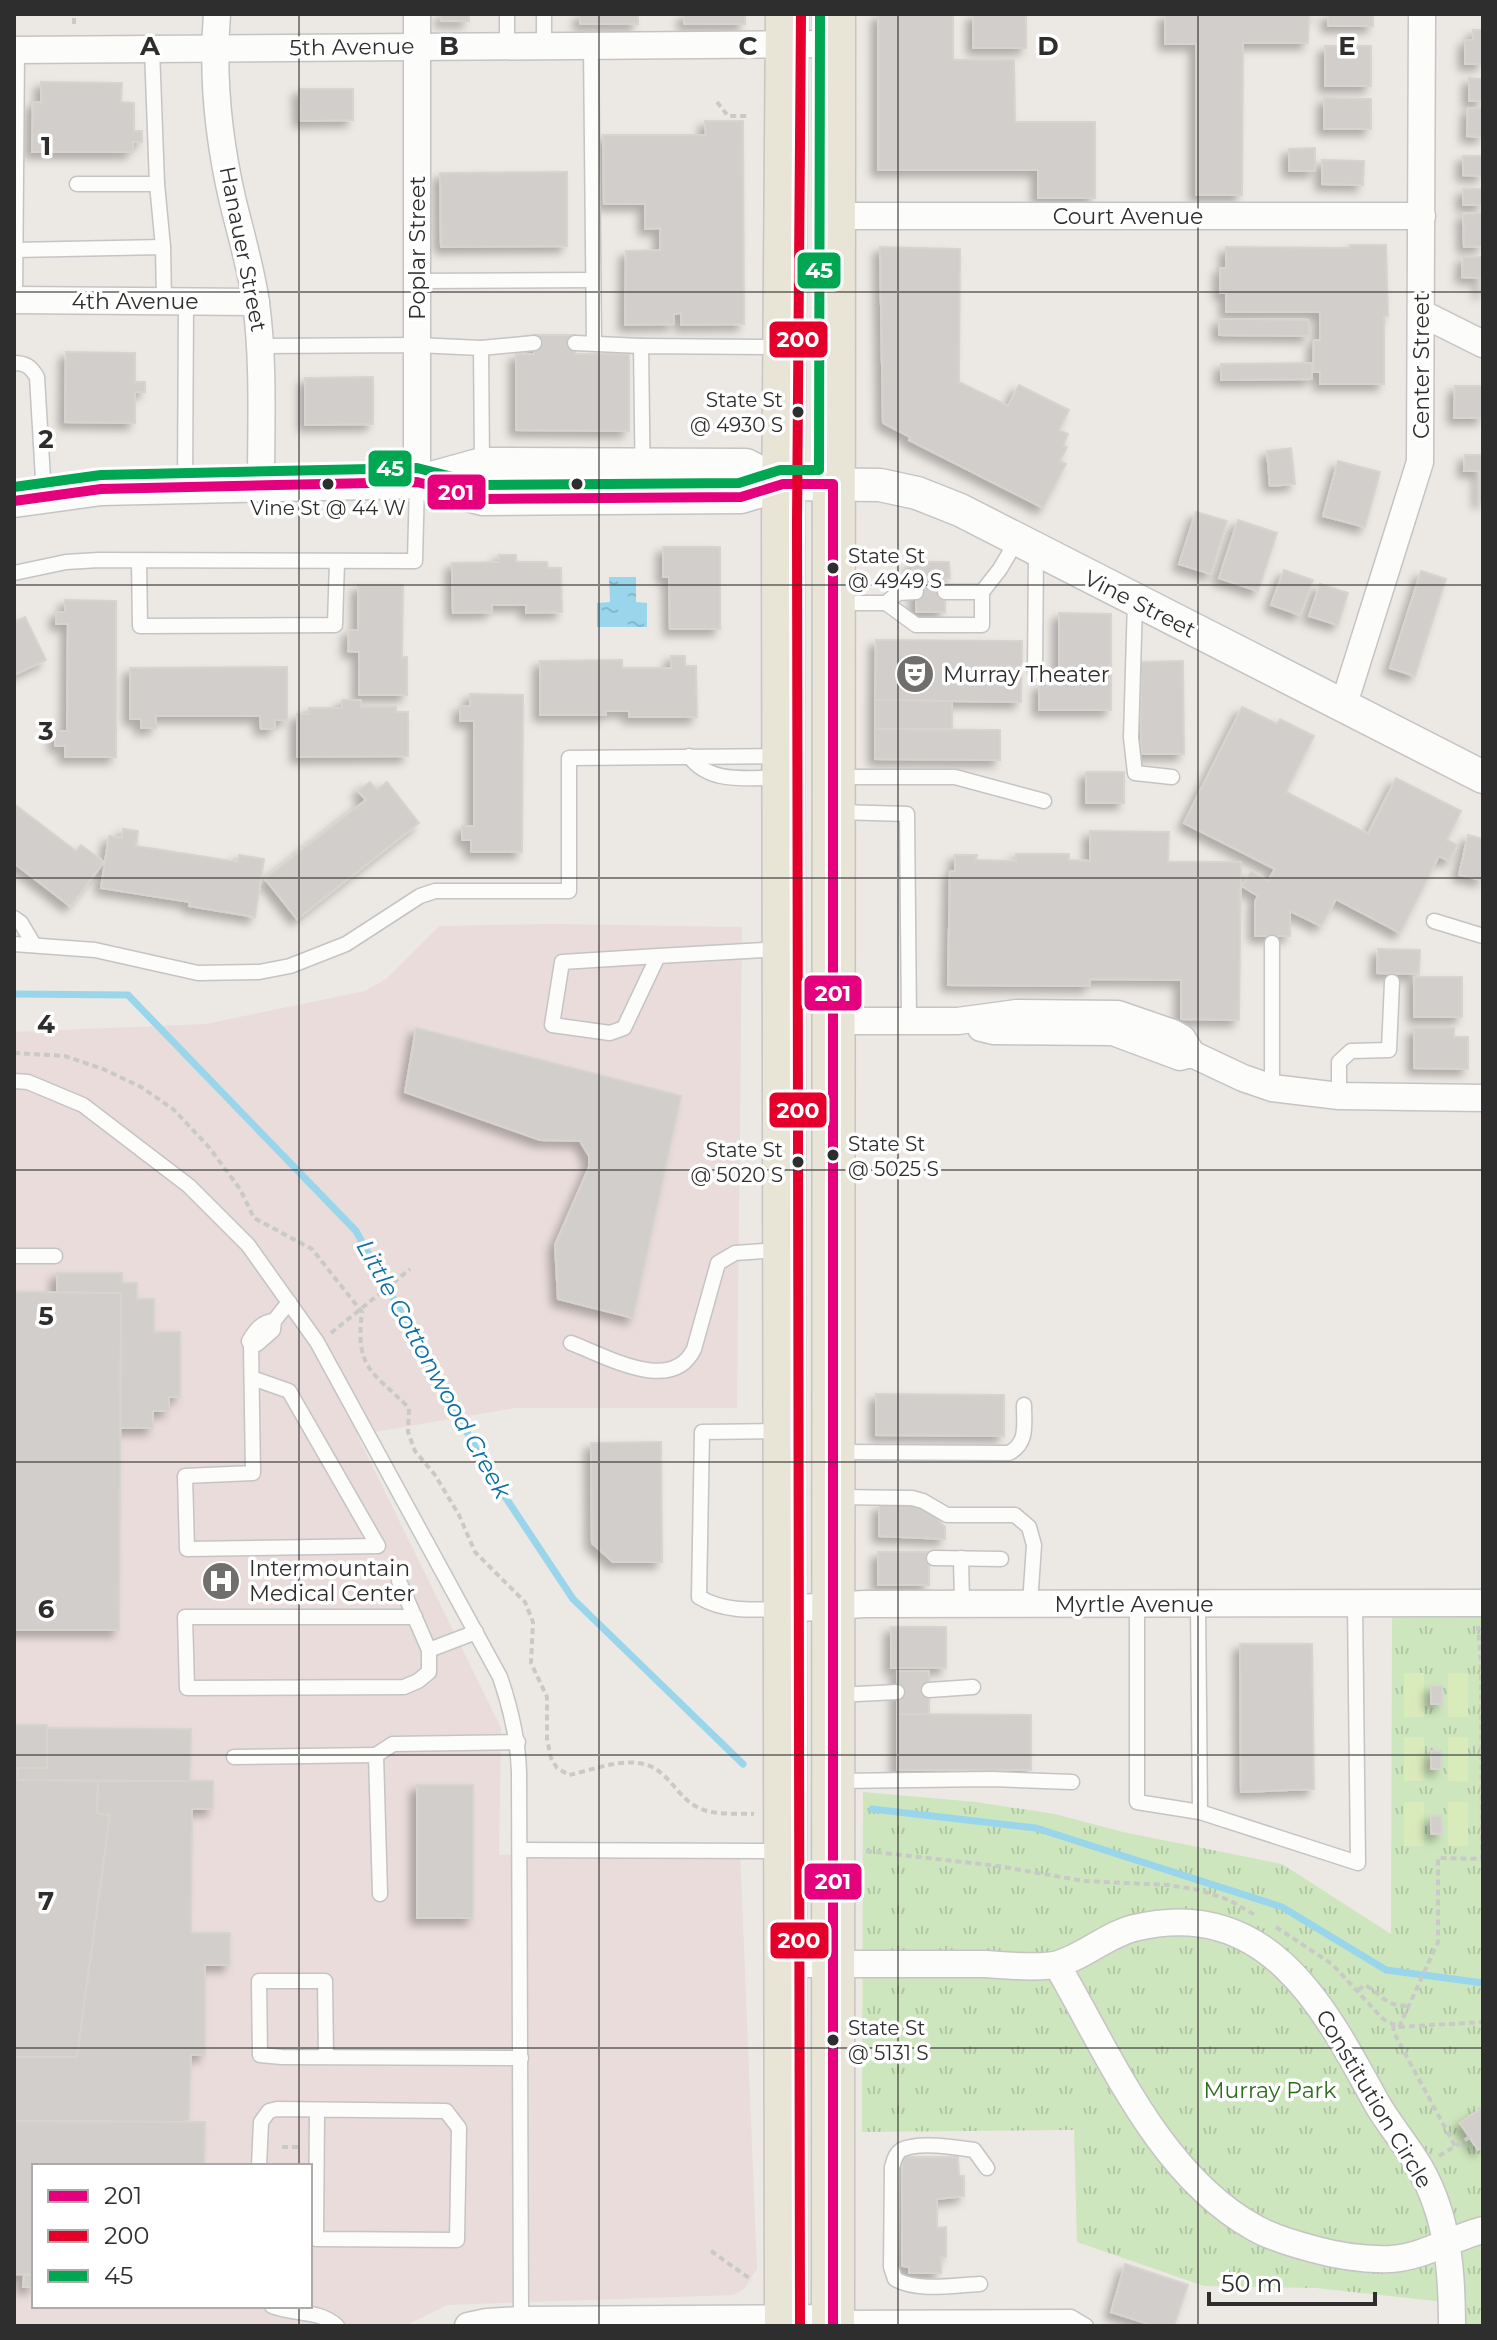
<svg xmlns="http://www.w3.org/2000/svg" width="1497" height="2340" font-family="Montserrat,sans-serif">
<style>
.medical{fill:#e9dcdb;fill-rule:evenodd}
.grass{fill:url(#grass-tufts)}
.pitch{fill:#d9eabb}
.water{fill:url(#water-ripples)}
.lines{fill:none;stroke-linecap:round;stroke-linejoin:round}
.stream{stroke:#99d6ec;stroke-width:7}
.building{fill:#d1cecb;stroke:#d7d4d0;stroke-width:2;filter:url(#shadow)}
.service-casing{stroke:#c5c4c5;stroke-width:17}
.minor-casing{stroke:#c5c4c5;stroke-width:29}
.tertiary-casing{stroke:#c5c4c5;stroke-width:35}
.primary-casing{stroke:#c6c5c4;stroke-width:45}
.path{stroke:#c9c9c8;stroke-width:4;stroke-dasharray:6 4;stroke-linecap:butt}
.service{stroke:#fcfcfb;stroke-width:14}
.minor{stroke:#fcfcfb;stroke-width:26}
.tertiary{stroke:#fcfcfb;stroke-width:32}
.primary{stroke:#e8e4d6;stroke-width:42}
.bus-1-casing{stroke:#fff;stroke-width:16}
.bus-2-casing{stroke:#fff;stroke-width:16}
.bus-3-casing{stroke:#fff;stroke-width:16}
.bus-1{stroke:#e5007d;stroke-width:10}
.bus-2{stroke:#e4002b;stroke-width:10}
.bus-3{stroke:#00a651;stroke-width:10}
.grid{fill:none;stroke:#2e2e2e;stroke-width:2;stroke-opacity:0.55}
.bus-dot{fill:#2e2e2e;stroke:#fff;stroke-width:3}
.labels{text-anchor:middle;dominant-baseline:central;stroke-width:7;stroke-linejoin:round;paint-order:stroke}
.bus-label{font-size:20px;fill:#2e2e2e;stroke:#fff;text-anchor:start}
.street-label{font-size:22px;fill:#2e2e2e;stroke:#fff}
.poi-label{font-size:22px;fill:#2e2e2e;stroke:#fff;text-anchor:start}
.park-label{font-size:22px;fill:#2c6e1b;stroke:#fff}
.water-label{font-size:24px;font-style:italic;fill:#0d6fa3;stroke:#fff}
.grid-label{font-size:26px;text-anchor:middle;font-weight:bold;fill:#2e2e2e;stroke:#fff;stroke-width:7;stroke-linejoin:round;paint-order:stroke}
.line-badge{stroke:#fff;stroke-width:3}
.badge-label{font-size:22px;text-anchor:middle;font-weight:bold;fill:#fff}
</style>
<defs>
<pattern id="grass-tufts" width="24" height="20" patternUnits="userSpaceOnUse" patternTransform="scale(2)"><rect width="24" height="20" fill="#cee6be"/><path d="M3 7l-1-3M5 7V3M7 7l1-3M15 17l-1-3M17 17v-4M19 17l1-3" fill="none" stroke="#b1c6a4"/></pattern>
<pattern id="water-ripples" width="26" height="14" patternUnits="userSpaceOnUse" patternTransform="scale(2)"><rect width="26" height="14" fill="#99d6ec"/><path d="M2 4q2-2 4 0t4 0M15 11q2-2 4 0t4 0" fill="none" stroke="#84b8cb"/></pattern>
<filter id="shadow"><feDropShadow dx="-6" dy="6" stdDeviation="4" flood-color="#0004"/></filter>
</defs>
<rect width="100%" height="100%" fill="#ece8e4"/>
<path class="medical" d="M554,924L742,927L737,1408H515L357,1435L501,1728L499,1855L740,1849L757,2269L744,2289L733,2295L447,2305L405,2326H14V1032L206,1024L365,991L386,979L439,926ZM34,2166H310V2306H34Z"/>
<path class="grass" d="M1483,1616V2326H1466L1465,2311L1435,2301L1316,2288L1204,2286L1077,2242L1074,2130L862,2132L863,1792L976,1802L1055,1814L1123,1832L1282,1864L1391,1934L1392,1617Z"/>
<g class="pitch">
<rect x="1404" y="1673" width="20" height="44"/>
<rect x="1448" y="1673" width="20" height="44"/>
<rect x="1404" y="1737" width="20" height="44"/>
<path d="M1448,1737H1468V1782L1448,1781Z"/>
<rect x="1404" y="1802" width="20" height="44"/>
<rect x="1448" y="1802" width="20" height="44"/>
</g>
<path class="water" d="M609,577H636V602L647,603V627H597V603L610,602Z"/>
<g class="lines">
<g class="stream">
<path d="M14,994L128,995L356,1231L490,1474L573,1599L743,1764"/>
<path d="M872,1809L1036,1828L1282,1907L1386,1970L1483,1983"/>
</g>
</g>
<g class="building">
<rect x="441" y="14" width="28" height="7"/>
<rect x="580" y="14" width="58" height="10"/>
<rect x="684" y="14" width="61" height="10"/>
<path d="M878,14H953V60H1014L1015,122H1095V198H1038V170H878Z"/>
<rect x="973" y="14" width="53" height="34"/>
<path d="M1165,14H1321L1309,15L1308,43H1243L1242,195H1196V44H1165Z"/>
<rect x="1328" y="14" width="45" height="12"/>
<path d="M1473,30H1483V64H1465V40H1473Z"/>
<rect x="1325" y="46" width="46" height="40"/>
<path d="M1469,78L1483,79V101H1469Z"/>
<path d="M41,82L122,83L121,102L134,103V131H142V142H133V152H32L33,102H41Z"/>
<path d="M299,89H353V120L300,121Z"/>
<path d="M1324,98L1371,99V129H1324Z"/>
<path d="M1468,108H1483V137L1467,136Z"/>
<path d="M705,121H743L744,324L681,325V313L674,314V324L625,325L626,251L660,250V228L645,229V204H604L603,135H706Z"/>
<path d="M1315,148V171H1289V149Z"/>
<path d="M1463,156H1483V176L1463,175Z"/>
<path d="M1322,160L1364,161L1363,185L1322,184Z"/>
<path d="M567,172V246L441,247L440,173Z"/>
<rect x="1463" y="189" width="20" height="16"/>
<path d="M1483,213V246L1464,247L1463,214Z"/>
<path d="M1350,245H1386L1388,316H1384V384H1320V372H1313L1314,340H1320V312H1226V293H1220V268H1226V247L1350,248Z"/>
<path d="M880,247L960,249L959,382L1008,406L1019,385L1069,410L1059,430L1068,434L1063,446L1067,447L1060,461L1066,464L1043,508L909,440L910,437L883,423Z"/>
<path d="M1463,257H1483V293H1480V278L1462,277Z"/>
<path d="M1219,319L1309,320V336L1219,335Z"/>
<path d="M534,335H575V354H629V431L516,430V354H534Z"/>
<path d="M66,352L135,353V382H145V392H135V423L65,422Z"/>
<path d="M1312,363V379L1221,380V364Z"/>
<path d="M373,377V424L305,425V378Z"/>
<path d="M1455,386H1483V418H1454Z"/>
<path d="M1291,448L1295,484L1270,486L1267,451Z"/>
<path d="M1465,455H1483V502H1479V471H1464Z"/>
<path d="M1338,461L1380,472L1365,527L1323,516Z"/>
<path d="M1196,512L1227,521L1211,574L1179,564Z"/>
<path d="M1238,520L1277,533L1258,591L1219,578Z"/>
<path d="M663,547H720V629H670L669,577H663Z"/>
<path d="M499,555H516V562H547L548,568H561L562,612L526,613V605H492V612L453,613L452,563L499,562Z"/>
<path d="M912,562H949L950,578H945V612H916V578H912Z"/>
<path d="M1284,570L1313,580L1300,615L1271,605Z"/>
<path d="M1421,571L1446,579L1415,676L1390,668Z"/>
<path d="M1320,584L1348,593L1338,625L1309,616Z"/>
<path d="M358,585H403L402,657H407V695H359V652L348,651L349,630H358Z"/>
<path d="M65,600L116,601V757H65V746H55V731H67L68,624H56V612H65Z"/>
<path d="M1059,613L1111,614V710H1039V684H1059Z"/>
<path d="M25,617L46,660L14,675V622Z"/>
<path d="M876,640L1022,641L1021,702L875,700Z"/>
<path d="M671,656H685V666H696L697,717H629V711H606V715H540V661L622,660V668H671Z"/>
<path d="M1183,661L1184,754H1141V662Z"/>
<path d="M287,667V720H275V729H261L260,716H156V728H141V719H130V668Z"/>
<path d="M470,694L523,695L522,852H471V840H462V826H474V721H460V706H470Z"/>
<path d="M342,700H361V707H396V712H408V756L297,757V714H309V708H342Z"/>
<path d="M875,700L952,701V729H875Z"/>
<path d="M1242,707L1277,724L1280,719L1314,736L1286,792L1368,834L1396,778L1461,811L1447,840L1457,845L1449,861L1439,856L1400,933L1336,899L1321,926L1290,911V936H1255V902L1258,896L1242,886L1251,871L1268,881L1275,869L1184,823Z"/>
<path d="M875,729L1000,730V760L875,759Z"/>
<rect x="1086" y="772" width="38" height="31"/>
<path d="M370,782L377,790L387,782L419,823L297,919L265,879L366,800L358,791Z"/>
<path d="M14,804L76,851L81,845L104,862L70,906L14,863Z"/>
<path d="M123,829L138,831L136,846L238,862L239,855L264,859L255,917L189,906L190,902L101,888L109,836L122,838Z"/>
<path d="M1090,831L1169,832L1168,862H1241L1239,1020L1181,1019V980L1090,979V986L948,985L950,871H955V855H977L976,860L1016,861V854H1069V860L1090,861Z"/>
<path d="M1468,835L1483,839V880L1459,875Z"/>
<path d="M1378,949L1420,950L1419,974L1377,973Z"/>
<rect x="1414" y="977" width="48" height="40"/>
<path d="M416,1028L681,1096L633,1318L558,1299L555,1245L589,1167V1156L580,1141L540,1140L405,1092Z"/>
<path d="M1414,1028H1454V1037H1468V1069L1414,1068Z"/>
<path d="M57,1273H122V1283H137V1299H154V1332H180V1397H169V1411H153V1428H120L121,1293H57Z"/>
<path d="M14,1292L121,1293L119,1630H14Z"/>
<path d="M876,1394L1004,1395V1436L876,1435Z"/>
<path d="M661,1442L662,1562H613L592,1543L591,1443Z"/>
<path d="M879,1505H921L920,1508H927L945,1527V1539L879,1536Z"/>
<rect x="878" y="1552" width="51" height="33"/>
<rect x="891" y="1627" width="55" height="41"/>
<path d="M1240,1644H1312L1314,1789L1241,1792Z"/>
<path d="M897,1671H929V1715L897,1714Z"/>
<rect x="1431" y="1686" width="11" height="18"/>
<path d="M897,1714L1031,1715V1770H897Z"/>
<rect x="14" y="1725" width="33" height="43"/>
<path d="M47,1728L191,1729L190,1781L18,1780V1768H47Z"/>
<rect x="1431" y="1751" width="10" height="18"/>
<path d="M14,1768H18V1780L98,1781L97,1813L110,1815L77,2057H14Z"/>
<path d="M98,1781H213V1809H192L191,1933H230V1965H205V2055H191L189,2120L183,2122L14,2121V2057H77L110,1815L97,1813Z"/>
<rect x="417" y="1785" width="56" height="133"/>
<path d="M1431,1816H1441L1442,1834H1431Z"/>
<path d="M1482,2108L1483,2147L1478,2150L1460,2123Z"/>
<path d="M14,2121L205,2122L204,2166H34V2275L14,2274Z"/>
<path d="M902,2157H958L959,2176H964V2196L937,2199V2228L946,2227V2257H941V2273H909V2267L902,2266Z"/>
<path d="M1125,2264L1188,2285L1174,2326H1155L1111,2312Z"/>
<path d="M24,2275H34V2287H23Z"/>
</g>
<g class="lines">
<g class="service-casing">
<g id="service">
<path d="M544,14V45"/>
<path d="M507,45V14"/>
<path d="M591,45L594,343"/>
<path d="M152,49L157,184"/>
<path d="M77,184H157L163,247"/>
<path d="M15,250L163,247L164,302"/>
<path d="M417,281L593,280"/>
<path d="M15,300L17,50"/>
<path d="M575,343L641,346"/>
<path d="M261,346L417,345L481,348L482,464"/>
<path d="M481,348L534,343"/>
<path d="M14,363C26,363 31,367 37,377L44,496"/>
<path d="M185,487L186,302"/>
<path d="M643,498L641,346L780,347"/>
<path d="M139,561L140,626L335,625L337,561"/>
<path d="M14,573L66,562L99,560L415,561L417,482"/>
<path d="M945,592H982"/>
<path d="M1135,601L1131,738L1135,773L1172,777"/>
<path d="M838,603H886L916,625H982V592L1000,569L1017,540"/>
<path d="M886,603L898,593L916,592"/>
<path d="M1035,672L1036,550"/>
<path d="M689,756C710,785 748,777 781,778"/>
<path d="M836,777H955L1044,801"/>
<path d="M838,812L907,814L909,1021"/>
<path d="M14,918L21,923L34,945"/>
<path d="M1434,921L1483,936"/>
<path d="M1272,943V1088"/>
<path d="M14,944L95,950L198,973L259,972L290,966L346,944L420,896L435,891H569V758L782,756"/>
<path d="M658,956L562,962L552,1025L610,1033L624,1028L658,956L780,949"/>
<path d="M14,1081L28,1082L83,1105L189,1186L248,1245L317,1342L500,1677C511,1709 518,1738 519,1772L521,2320"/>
<path d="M1339,1096V1062L1351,1051L1389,1050L1392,982"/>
<path d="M14,1256H55"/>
<path d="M274,1321C261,1322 255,1331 249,1341L251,1345L257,1344L273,1330L274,1321L289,1302"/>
<path d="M571,1343C606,1356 672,1395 694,1349L718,1263L735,1253L780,1250"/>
<path d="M251,1345L253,1473L185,1476L187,1549L378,1546L289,1391L252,1378"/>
<path d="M780,1431L702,1432L699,1597C724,1612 752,1610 781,1609"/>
<path d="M837,1452L1009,1453C1028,1443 1024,1425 1024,1405"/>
<path d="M836,1497L912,1498L923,1501L947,1515H1015L1029,1527L1034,1545L1030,1604"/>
<path d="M934,1558L1001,1559"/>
<path d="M961,1558L962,1604"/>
<path d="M399,1581L429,1650L476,1632"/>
<path d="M1137,1604V1802L1200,1812L1358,1863L1355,1604"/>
<path d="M1198,1604L1200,1812"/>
<path d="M415,1617H185L187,1688L404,1687L418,1681L429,1672V1650"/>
<path d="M929,1690L973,1687"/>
<path d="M837,1695L897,1692"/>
<path d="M234,1757L376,1755"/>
<path d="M837,1781L992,1779L1072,1782"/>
<path d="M521,1850L780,1851"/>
<path d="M380,1894L376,1755L393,1744L518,1742"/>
<path d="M326,2057L325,1981H259L260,2055L282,2057L521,2058"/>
<path d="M259,2166L261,2122L269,2111L277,2109L446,2111L459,2128L457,2240L316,2239L317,2110"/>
<path d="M980,2284C954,2285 918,2292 895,2279L891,2267L892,2167C894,2161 895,2154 901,2150C917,2141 956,2147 974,2150L987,2168"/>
<path d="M272,2306C294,2315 318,2309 337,2326"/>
<path d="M837,2318L1071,2317L1086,2326"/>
</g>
</g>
<g class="minor-casing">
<g id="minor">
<path d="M217,14C212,75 219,142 233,202C241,235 251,268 256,303C264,363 261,424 261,485"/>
<path d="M417,14V482"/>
<path d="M14,50L834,44"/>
<path d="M834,216H1422"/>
<path d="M14,300L256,302"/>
<path d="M1421,313L1483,344"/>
<path d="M1343,707L1420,462L1422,14"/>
<path d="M832,1021H958L1017,1013L1118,1014L1173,1033L1182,1038L1192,1054L1243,1078L1272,1088L1339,1096L1483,1098"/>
<path d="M981,1028L993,1031L1113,1032L1180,1057L1192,1054"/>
<path d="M785,1609L864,1604L1483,1603"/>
<path d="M785,1964C852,1964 918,1964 985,1964C1003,1965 1042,1969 1058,1964C1083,1957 1107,1935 1134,1928C1266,1896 1323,2004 1376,2102C1389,2125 1407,2145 1420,2168C1448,2217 1452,2271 1452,2326"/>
<path d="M1057,1965C1110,2056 1159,2175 1255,2228C1273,2238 1294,2244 1313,2249C1338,2256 1364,2260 1391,2259C1423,2257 1452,2238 1483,2230"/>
<path d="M468,2326L487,2322L521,2320L833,2318"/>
</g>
</g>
<g class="tertiary-casing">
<g id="tertiary">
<path d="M417,482L483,499L741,497L783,484L880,485L917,493L960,510L1483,777"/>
<path d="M14,501L101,489L417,482L482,464L746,465L783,484"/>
</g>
</g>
<g class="primary-casing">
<g id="primary">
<path d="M786,2326L783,522L787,14"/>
<path d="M833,2326L834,14"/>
</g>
</g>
<g class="path">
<path d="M74,24V14"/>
<path d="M717,102L728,116H748"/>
<path d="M14,1053L65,1056L103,1069L141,1087L173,1109L208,1146L240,1189L254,1218L312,1249L362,1312C355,1369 372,1371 409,1408L408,1432L415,1451L435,1475L459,1515L475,1552L525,1602L533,1622L531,1663L547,1697V1739L551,1758L557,1768L569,1775C593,1770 625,1756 650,1766C670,1775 679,1798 697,1807C714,1816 735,1813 754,1814"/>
<path d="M331,1333L410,1269"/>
<path d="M866,1851L998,1866L1084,1881L1168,1885L1199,1890L1229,1900L1255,1915"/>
<path d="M1276,1927L1332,1964L1383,2019L1399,2027L1483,2022"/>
<path d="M1358,1990L1365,1985C1382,1994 1387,2009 1410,2005"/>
<path d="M1393,2025L1394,2033L1455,2146"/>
<path d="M1399,2027L1438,1942V1858L1482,1859L1481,1663L1478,1626"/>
<path d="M282,2147H300"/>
<path d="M1439,2156L1470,2137"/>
<path d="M711,2251L752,2280"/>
</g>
<use href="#service" class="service"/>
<use href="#minor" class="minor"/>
<use href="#tertiary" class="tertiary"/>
<use href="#primary" class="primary"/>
<g class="bus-1-casing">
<path id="bus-1" d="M14,501L101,489L417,482L483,499L741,497L783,484H833V2326"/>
</g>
<g class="bus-2-casing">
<path id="bus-2" d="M800,2326L797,522L801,14"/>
</g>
<g class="bus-3-casing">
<path id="bus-3" d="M14,487L101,475L417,468L485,485L739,483L780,470H819L820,14"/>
</g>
<use href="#bus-1" class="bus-1"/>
<use href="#bus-2" class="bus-2"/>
<use href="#bus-3" class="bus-3"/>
</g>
<path class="grid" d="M299,14V2166M599,14V2326M898,14V2326M1198,14V2326M14,292H1483M14,585H1483M14,878H1483M14,1170H1483M14,1462H1483M14,1755H1483M14,2048H1483M299,2306V2326"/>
<defs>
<g id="theatre-disc" transform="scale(2)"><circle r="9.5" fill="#706f6e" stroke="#fff"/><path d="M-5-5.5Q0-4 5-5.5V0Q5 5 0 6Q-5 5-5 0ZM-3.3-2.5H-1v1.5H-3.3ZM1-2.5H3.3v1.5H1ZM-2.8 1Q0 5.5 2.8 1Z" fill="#fff"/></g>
<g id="hospital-disc" transform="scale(2)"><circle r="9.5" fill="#706f6e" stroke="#fff"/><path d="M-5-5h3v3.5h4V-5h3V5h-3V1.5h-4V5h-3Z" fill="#fff"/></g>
</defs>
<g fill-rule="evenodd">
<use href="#theatre-disc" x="915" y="674"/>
<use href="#hospital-disc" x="221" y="1581"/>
</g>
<g class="bus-dot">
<circle cx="798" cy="412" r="7"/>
<circle cx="328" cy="484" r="7"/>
<circle cx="577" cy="484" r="7"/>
<circle cx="833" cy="568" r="7"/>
<circle cx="833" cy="1155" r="7"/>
<circle cx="798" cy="1162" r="7"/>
<circle cx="833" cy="2040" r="7"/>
</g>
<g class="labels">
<g class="bus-label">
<text x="783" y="400" text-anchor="end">State St<tspan x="783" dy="25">@ 4930 S</tspan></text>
<text x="328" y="508" text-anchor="middle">Vine St @ 44 W</text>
<text x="848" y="556">State St<tspan x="848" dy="25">@ 4949 S</tspan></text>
<text x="848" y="1144">State St<tspan x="848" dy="25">@ 5025 S</tspan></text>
<text x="783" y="1150" text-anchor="end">State St<tspan x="783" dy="25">@ 5020 S</tspan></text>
<text x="848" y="2028">State St<tspan x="848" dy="25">@ 5131 S</tspan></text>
</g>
<g class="street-label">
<text transform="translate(352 47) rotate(-1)">5th Avenue</text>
<text x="1128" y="216">Court Avenue</text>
<text transform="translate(417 248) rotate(-90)">Poplar Street</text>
<text transform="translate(243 249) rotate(79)">Hanauer Street</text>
<text x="135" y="301">4th Avenue</text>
<text transform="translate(1421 366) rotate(-90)">Center Street</text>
<text transform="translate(1140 604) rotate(27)">Vine Street</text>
<text x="1134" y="1604">Myrtle Avenue</text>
<text transform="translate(1374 2099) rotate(59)">Constitution Circle</text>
</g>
<g class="poi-label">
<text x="943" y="674">Murray Theater</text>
<text x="249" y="1568">Intermountain<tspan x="249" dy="25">Medical Center</tspan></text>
</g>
<g class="park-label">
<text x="1270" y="2090">Murray Park</text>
</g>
<g class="water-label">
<text transform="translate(434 1369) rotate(61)">Little Cottonwood Creek</text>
</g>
</g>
<g class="grid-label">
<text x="150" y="55">A</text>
<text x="449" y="55">B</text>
<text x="748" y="55">C</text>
<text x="1048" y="55">D</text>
<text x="1347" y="55">E</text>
<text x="46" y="155">1</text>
<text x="46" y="448">2</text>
<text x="46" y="740">3</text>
<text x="46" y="1033">4</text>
<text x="46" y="1325">5</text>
<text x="46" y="1618">6</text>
<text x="46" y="1910">7</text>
</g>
<g class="line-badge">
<rect x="796" y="251" width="46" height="39" rx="8" fill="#00a651"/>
<rect x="768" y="320" width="61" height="39" rx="8" fill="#e4002b"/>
<rect x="367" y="449" width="46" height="39" rx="8" fill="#00a651"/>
<rect x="426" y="473" width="61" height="38" rx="8" fill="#e5007d"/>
<rect x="803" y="974" width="60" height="38" rx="8" fill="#e5007d"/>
<rect x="768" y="1091" width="60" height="38" rx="8" fill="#e4002b"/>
<rect x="803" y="1862" width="60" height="39" rx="8" fill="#e5007d"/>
<rect x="769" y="1921" width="61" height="39" rx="8" fill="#e4002b"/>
</g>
<g class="badge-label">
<text x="819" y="278">45</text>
<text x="798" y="347">200</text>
<text x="390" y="476">45</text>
<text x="456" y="500">201</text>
<text x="833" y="1001">201</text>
<text x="798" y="1118">200</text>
<text x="833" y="1889">201</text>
<text x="799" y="1948">200</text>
</g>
<rect width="1497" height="2340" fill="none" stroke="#2e2e2e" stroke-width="32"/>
<rect x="32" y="2164" width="280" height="144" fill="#ffffff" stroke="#ababab" stroke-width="2"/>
<rect x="48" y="2190" width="40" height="12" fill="#e5007d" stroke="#ababab" stroke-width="2"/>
<text x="104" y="2204" font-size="24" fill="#2e2e2e">201</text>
<rect x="48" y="2230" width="40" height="12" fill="#e4002b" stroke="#ababab" stroke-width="2"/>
<text x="104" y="2244" font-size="24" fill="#2e2e2e">200</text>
<rect x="48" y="2270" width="40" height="12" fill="#00a651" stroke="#ababab" stroke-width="2"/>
<text x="104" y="2284" font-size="24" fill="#2e2e2e">45</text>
<path d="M1209 2292v12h166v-12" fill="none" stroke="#2e2e2e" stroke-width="4"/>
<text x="1221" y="2292" font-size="24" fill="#2e2e2e" stroke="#ffffff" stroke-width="6" paint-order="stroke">50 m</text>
</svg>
